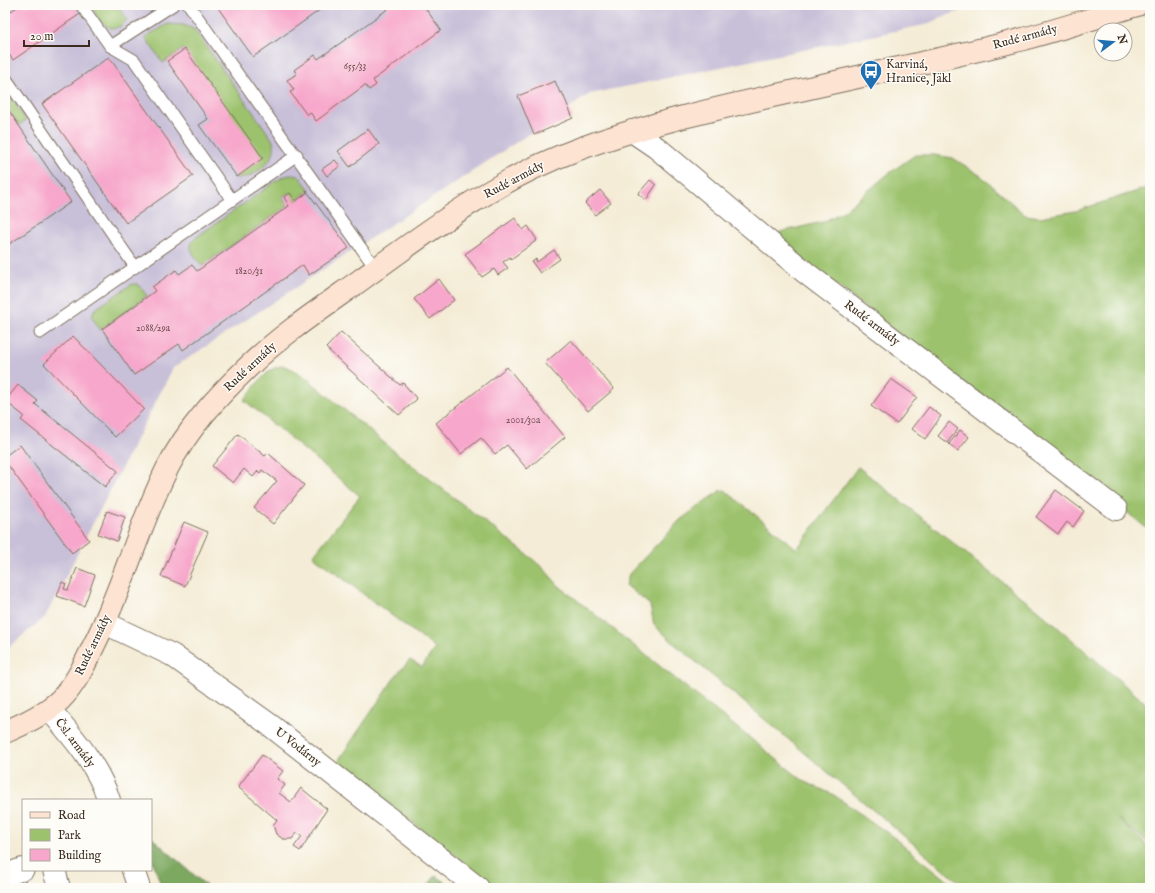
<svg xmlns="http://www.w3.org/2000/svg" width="1155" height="893" font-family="'IM FELL English',serif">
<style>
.industrial{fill:#c8bfd8}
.green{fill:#9cc26d;stroke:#6c7646}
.forest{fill:#7da860;stroke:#5c693f}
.building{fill:#f7a7cb}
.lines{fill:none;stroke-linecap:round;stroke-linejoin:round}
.lane-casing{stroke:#7c6e5e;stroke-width:13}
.street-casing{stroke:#7c6e5e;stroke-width:24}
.secondary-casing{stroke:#7c6e5e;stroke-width:24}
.lane{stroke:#fff;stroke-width:11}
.street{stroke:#fff;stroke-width:22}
.secondary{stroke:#fde3d1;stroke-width:22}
.labels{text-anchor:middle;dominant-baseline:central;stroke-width:3;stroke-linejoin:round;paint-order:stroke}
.number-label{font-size:10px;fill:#6a4949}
.street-label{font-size:12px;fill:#3b2a1e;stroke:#fdfcf7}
.poi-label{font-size:12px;fill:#3b2a1e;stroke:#fdfcf7;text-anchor:start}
</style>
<rect width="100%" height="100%" fill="#fdfcf7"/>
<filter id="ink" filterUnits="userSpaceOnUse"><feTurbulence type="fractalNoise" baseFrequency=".025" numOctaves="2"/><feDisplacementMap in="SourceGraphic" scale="8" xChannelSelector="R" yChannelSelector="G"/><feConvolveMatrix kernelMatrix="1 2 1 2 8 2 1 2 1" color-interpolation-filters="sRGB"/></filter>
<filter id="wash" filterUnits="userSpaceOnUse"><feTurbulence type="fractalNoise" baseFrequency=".012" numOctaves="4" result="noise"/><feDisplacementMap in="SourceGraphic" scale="16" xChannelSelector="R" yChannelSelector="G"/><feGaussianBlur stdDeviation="0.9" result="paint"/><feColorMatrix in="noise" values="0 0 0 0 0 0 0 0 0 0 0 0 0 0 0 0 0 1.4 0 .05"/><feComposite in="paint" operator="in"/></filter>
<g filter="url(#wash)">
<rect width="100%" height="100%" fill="#f4ecd6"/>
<path class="industrial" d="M5,5H974L924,25L590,94L173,368L45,617L5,650Z"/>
<g class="green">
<path d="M91,5H118L127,20L121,26L113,29C100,24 97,17 91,5Z"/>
<path d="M168,24L183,25L194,29L272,139C274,144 275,149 273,154C269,165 247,183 235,177L261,158L183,49L163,63L145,37Z"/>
<path d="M5,89L26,120L19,125L5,105Z"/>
<path d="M915,155H934L953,158L981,176L1025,215L1040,217L1076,211L1150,187V531L1117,504L776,238L780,232L823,222L844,211L888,174Z"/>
<path d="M290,175L299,176L310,190L294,202L288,193L282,197L288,206L202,266C196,257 185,248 195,238L282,177Z"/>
<path d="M132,284H138L147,296L100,330L92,317L94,310Z"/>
<path d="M284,366L292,369L304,376L394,451L529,556L545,570L558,585L805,782L834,795L852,808L892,836L957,888H498L482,876L338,764L340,758L397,674L410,660L422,667L435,648L313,556L360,496L244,400C254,388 267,366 284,366Z"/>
<path d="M858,467L1040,612L1150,707V844L1118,819L1150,848V888H966L677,646L654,625L650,605L626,585L629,574L680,520L720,491L725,490L797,549Z"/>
</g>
<g class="forest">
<path d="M151,837L209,888H162L151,856Z"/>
<path d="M436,875L451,888H426Z"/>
</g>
<g id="blocks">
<g class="building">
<path d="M20,5H73L80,14L13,60L5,49V15Z"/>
<path d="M216,5H327L253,57Z"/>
<path d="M385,5H423L441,30L373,80L376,85L369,90L365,85L316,121L310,112L307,115L290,92L294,90L287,80L297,74L294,70L315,55L318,59L388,9Z"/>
<path d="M185,49L263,158L237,177L199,125L208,119L167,61Z"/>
<path d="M109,57L193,176L126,223L42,104Z"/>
<path d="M555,81L560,93L562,92L573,118L534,135L518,96Z"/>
<path d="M5,105L71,202L5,247Z"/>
<path d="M368,129L379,144L350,167L338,151Z"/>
<path d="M335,160L340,166L327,176L322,169Z"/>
<path d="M650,180L656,185L646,200L638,194Z"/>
<path d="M306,190L349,248L309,275L303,265L183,350L179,344L134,375L102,329L155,291L152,287L176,270L179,274L192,265L197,271L289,206L284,197L290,193L296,201L307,193Z"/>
<path d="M600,190L611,203L595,215L585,203Z"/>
<path d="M515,218L523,230L528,226L537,240L511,259L510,257L503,262L508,268L498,275L494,269L482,277L465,254Z"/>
<path d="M554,250L560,259L540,273L532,262L536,259L537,262Z"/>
<path d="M439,279L454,300L430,319L414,299Z"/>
<path d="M341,332L400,385L403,383L417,399L399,415L326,348Z"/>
<path d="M73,336L144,409L115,437L44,364Z"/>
<path d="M571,340L614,389L588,411L545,363Z"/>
<path d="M507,367L565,437L527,469L507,445L495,454L481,438L461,454L436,423Z"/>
<path d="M891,379L917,397L897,424L871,406Z"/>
<path d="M18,385L38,401L35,404L118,471L105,487L21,420L24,416L5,401Z"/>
<path d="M929,407L941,416L925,439L912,429Z"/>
<path d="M949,422L958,429L947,443L938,436Z"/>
<path d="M960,430L969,437L958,451L949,444Z"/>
<path d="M238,434L265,456L268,453L304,485L273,524L254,508L277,481L262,470L260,473L258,471L253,477L244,469L233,483L212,466Z"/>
<path d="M20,445L89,540L72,553L5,461V456Z"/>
<path d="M1056,490L1084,511L1073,527L1067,522L1058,534L1036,517Z"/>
<path d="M107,511L125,517L117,541L98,534Z"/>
<path d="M184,522L208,532L185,586L161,576Z"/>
<path d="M77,568L95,575L84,606L57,596L62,582L66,584L64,589L68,590Z"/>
<path d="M262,755L283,771L277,779L285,785L279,793L291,802L301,788L327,809L300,851L294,847L302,836L297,833L292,839H283L276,834L273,825L277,820L238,787Z"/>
</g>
</g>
</g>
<g filter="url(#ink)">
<use href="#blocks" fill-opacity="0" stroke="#7c6e5e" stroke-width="1"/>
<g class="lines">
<g class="lane-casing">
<g id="lane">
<path d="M81,5L110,46L134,60L232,200L297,155"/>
<path d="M189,5L376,269"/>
<path d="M110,46L173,5"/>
<path d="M5,77L135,267L232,200"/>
<path d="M40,333L135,267"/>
</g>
</g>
<g class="street-casing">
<g id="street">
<path d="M632,131L657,148L806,273L1116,509"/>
<path d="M105,623L172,655L270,725L478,888"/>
<path d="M49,709C73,737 97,764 109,800"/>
<path d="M54,870L59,888"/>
<path d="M133,870L139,888"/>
<path d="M5,875L23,869"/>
</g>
</g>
<g class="secondary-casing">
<path id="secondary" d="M5,732C24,724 45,714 60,700C75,685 85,664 94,645C123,588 139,524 168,467C188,428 218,396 248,367C282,334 323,307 362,279C429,230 497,179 576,150C654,121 737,104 818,86C887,70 958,56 1027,38C1064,28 1101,16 1137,5"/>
</g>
<use href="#lane" class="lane"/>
<use href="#street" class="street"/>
<use href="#secondary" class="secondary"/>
</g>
</g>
<defs>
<g id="bus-pin" transform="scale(1.15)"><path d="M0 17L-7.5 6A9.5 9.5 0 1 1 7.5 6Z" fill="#1f6fb2" stroke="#fdfcf7"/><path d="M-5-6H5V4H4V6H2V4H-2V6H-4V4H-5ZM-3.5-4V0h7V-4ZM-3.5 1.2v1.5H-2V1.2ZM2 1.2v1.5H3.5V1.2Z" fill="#fff"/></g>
</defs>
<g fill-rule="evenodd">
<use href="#bus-pin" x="871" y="71"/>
</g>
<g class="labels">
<g class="number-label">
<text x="355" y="66">655/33</text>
<text x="249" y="271">1820/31</text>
<text x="153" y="328">2088/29a</text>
<text x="523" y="420">2001/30a</text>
</g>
<g class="street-label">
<text transform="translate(1025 37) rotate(-15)">Rudé armády</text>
<text transform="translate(514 180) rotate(-28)">Rudé armády</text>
<text transform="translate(872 323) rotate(37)">Rudé armády</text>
<text transform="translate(250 367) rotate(-43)">Rudé armády</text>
<text transform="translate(93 645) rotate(-64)">Rudé armády</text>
<text transform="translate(75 743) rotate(53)">Čsl. armády</text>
<text transform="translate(298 747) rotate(38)">U Vodárny</text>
</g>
<g class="poi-label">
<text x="886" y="64">Karviná,<tspan x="886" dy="14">Hranice, Jäkl</tspan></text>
</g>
</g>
<rect width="1155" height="893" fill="none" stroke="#fdfcf7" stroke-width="20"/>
<rect x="22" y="799" width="130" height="72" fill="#fdfcf7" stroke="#afa8a0"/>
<rect x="30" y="812" width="20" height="6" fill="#fde3d1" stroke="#afa8a0"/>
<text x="58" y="819" font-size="12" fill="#3b2a1e">Road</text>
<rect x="30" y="829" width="20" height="12" fill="#9cc26d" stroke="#afa8a0"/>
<text x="58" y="839" font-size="12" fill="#3b2a1e">Park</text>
<rect x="30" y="849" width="20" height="12" fill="#f7a7cb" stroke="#afa8a0"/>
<text x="58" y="859" font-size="12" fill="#3b2a1e">Building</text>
<g transform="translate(1113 42) rotate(74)"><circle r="19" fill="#fdfcf7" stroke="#afa8a0"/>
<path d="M0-3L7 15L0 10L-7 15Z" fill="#1f6fb2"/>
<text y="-6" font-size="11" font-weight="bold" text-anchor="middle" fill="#3b2a1e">N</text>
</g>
<path d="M24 40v6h65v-6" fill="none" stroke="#3b2a1e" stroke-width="2"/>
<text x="30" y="40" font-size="12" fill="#3b2a1e" stroke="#fdfcf7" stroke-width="3" paint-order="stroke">20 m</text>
</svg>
